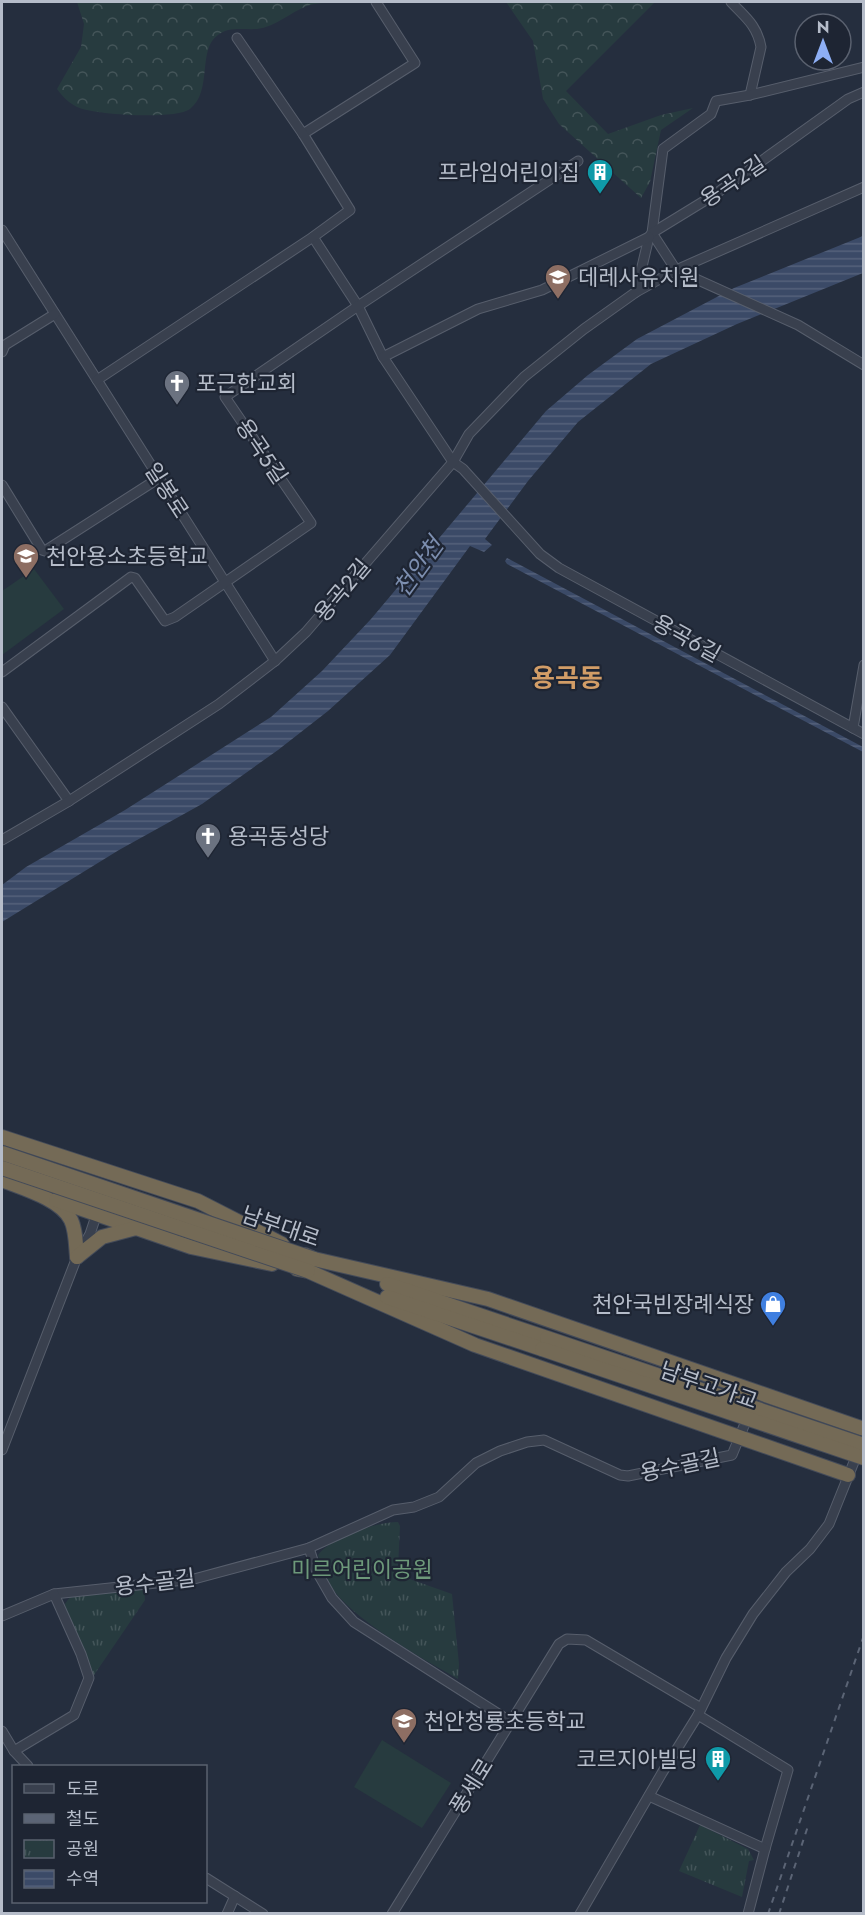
<svg xmlns="http://www.w3.org/2000/svg" width="865" height="1915" font-family="Jost,'Noto Sans KR',sans-serif">
<style>
.grass{fill:#273b3f}
.forest{fill:url(#forest-crowns)}
.park{fill:url(#park-tufts)}
.water{fill:url(#water-rules)}
.lines{fill:none;stroke-linecap:round;stroke-linejoin:round}
.minor-casing{stroke:#575e6c;stroke-width:11}
.highway-casing{stroke:#444b59;stroke-width:16}
.minor{stroke:#39404e;stroke-width:9}
.highway{stroke:#746a56;stroke-width:14}
.rail{stroke:#5b6475;stroke-width:2;stroke-dasharray:6 6;stroke-linecap:butt}
.highway-bridge-casing{stroke:#444b59;stroke-width:16;stroke-linecap:butt}
.highway-bridge{stroke:#746a56;stroke-width:14}
.labels{text-anchor:middle;dominant-baseline:central;stroke-width:4.5;stroke-linejoin:round;paint-order:stroke}
.poi-label{font-size:22px;fill:#b5bcc9;stroke:#1e2533;text-anchor:start}
.street-label{font-size:22px;fill:#b5bcc9;stroke:#1e2533}
.park-label{font-size:22px;fill:#6d997a;stroke:#1e2533}
.water-label{font-size:24px;font-style:italic;fill:#7d8fb0;stroke:#1e2533}
.quarter-label{font-size:26px;font-weight:bold;fill:#d29d67;stroke:#1e2533}
</style>
<defs>
<pattern id="forest-crowns" width="20" height="18" patternUnits="userSpaceOnUse" patternTransform="scale(1.5)"><rect width="20" height="18" fill="#273b3f"/><path d="M2 6a3 3 0 1 1 6 0M12 15a3 3 0 1 1 6 0" fill="none" stroke="#445559"/></pattern>
<pattern id="park-tufts" width="24" height="20" patternUnits="userSpaceOnUse" patternTransform="scale(1.5)"><rect width="24" height="20" fill="#273b3f"/><path d="M3 7l-1-3M5 7V3M7 7l1-3M15 17l-1-3M17 17v-4M19 17l1-3" fill="none" stroke="#445559"/></pattern>
<pattern id="water-rules" width="6" height="5" patternUnits="userSpaceOnUse" patternTransform="scale(1.5)"><rect width="6" height="5" fill="#3b4a67"/><path d="M0 2.5h6" fill="none" stroke="#55627b"/></pattern>
</defs>
<rect width="100%" height="100%" fill="#252e3e"/>
<g class="grass">
<path d="M34,569L64,609L2,655V591Z"/>
<path d="M382,1740L451,1783L422,1828L354,1787Z"/>
</g>
<g class="forest">
<path d="M77,2H334C326,3 315,3 307,6C291,12 275,27 257,29C244,30 229,26 218,35C197,49 213,91 190,109C175,120 94,115 77,107C69,103 62,96 57,89L81,47L84,24Z"/>
<path d="M506,2H655L566,91L608,134L661,115L693,108L661,130L650,182L641,198L559,124L543,99L533,41Z"/>
</g>
<g class="park">
<path d="M398,1522L400,1526L398,1569L404,1577L452,1594L459,1664L458,1679C422,1658 352,1620 330,1585C324,1576 321,1566 318,1555C332,1537 376,1522 398,1522Z"/>
<path d="M144,1589L145,1600L92,1678L67,1614L65,1604L70,1597Z"/>
<path d="M700,1825L748,1849L754,1860L749,1861L742,1897L679,1871Z"/>
</g>
<g class="water">
<path d="M863,236V273L737,324L651,364L578,422L528,481L485,539L492,545L484,552L470,546L390,655L328,711L278,750L202,804L119,850L2,922V885L26,867L125,810L271,717L322,671L371,619L546,411L588,375L637,339L734,288Z"/>
<path d="M507,558L863,747V752L507,564L505,561Z"/>
</g>
<g class="lines">
<g class="minor-casing">
<g id="minor">
<path d="M731,2C745,17 757,25 761,47L750,95"/>
<path d="M864,67L750,95L716,101L711,114L663,149L652,233L676,270L798,325L864,365"/>
<path d="M303,134L415,63L376,2"/>
<path d="M2,230L275,661"/>
<path d="M313,237L358,306L383,357L453,462L463,469L540,554L559,568L864,734"/>
<path d="M636,292L649,237L652,233L714,195L848,99L864,92"/>
<path d="M2,352L5,345L55,314"/>
<path d="M383,357L478,309L542,290L649,237"/>
<path d="M97,380L313,237L350,210L303,134L237,38"/>
<path d="M2,485L42,550L45,551L159,478"/>
<path d="M2,672L131,577L135,578L165,621L175,617L311,523L225,397L358,306L578,161"/>
<path d="M2,707L69,801"/>
<path d="M853,728L864,665"/>
<path d="M2,840L69,801L219,704L275,661L306,632L453,462L469,434L524,377L584,329L636,292L676,270L864,187"/>
<path d="M2,1450L77,1257L90,1234L98,1210"/>
<path d="M309,1548L316,1570L332,1598L354,1622L511,1722"/>
<path d="M2,1616L54,1594L194,1579L309,1548L393,1510L414,1507L439,1497L476,1463L500,1451L527,1442L544,1440L620,1475L628,1476L732,1455L758,1392"/>
<path d="M698,1715L788,1770L765,1849"/>
<path d="M2,1731L14,1751L28,1766"/>
<path d="M14,1751L74,1715L89,1678L81,1654L54,1594"/>
<path d="M649,1796L765,1849L748,1914"/>
<path d="M206,1878L263,1914"/>
<path d="M227,1914L235,1896"/>
<path d="M392,1914L559,1644L567,1639L586,1640L701,1708"/>
<path d="M580,1914L662,1773L698,1715L726,1658L753,1614L786,1572L810,1549L829,1524L864,1437"/>
</g>
</g>
<g class="highway-casing">
<g id="highway">
<path d="M2,1137L198,1201L282,1244"/>
<path d="M2,1180C22,1188 61,1199 71,1220C76,1230 76,1246 77,1257"/>
<path d="M56,1200L136,1228"/>
<path d="M305,1255L314,1259L488,1299L864,1429"/>
<path d="M77,1257L102,1237L136,1228L191,1247L272,1264"/>
<path d="M297,1269L308,1271L475,1345L848,1475"/>
<path d="M387,1284L547,1338"/>
<path d="M387,1297L542,1349"/>
</g>
</g>
<use href="#minor" class="minor"/>
<use href="#highway" class="highway"/>
<g class="rail">
<path d="M768,1914L864,1635"/>
<path d="M779,1914L809,1823"/>
</g>
<g class="highway-bridge-casing">
<g id="highway-bridge">
<path d="M2,1153L314,1259"/>
<path d="M2,1168L308,1271"/>
<path d="M547,1338L864,1445"/>
<path d="M542,1349L864,1458"/>
</g>
</g>
<use href="#highway-bridge" class="highway-bridge"/>
</g>
<defs>
<g id="building-pin" transform="scale(1.35)"><path d="M0 17L-7.5 6A9.5 9.5 0 1 1 7.5 6Z" fill="#0f9aa8" stroke="#1e2533"/><path d="M-4-6H4V6H1V3H-1V6H-4ZM-2.5-4.3h1.7v1.8h-1.7ZM.8-4.3h1.7v1.8H.8ZM-2.5-1h1.7V.8h-1.7ZM.8-1h1.7V.8H.8Z" fill="#fff"/></g>
<g id="school-pin" transform="scale(1.35)"><path d="M0 17L-7.5 6A9.5 9.5 0 1 1 7.5 6Z" fill="#8d6e63" stroke="#1e2533"/><path d="M0-5L7-2L0 1L-7-2ZM-4 1L0 2.5L4 1V4Q0 6-4 4Z" fill="#fff"/></g>
<g id="church-pin" transform="scale(1.35)"><path d="M0 17L-7.5 6A9.5 9.5 0 1 1 7.5 6Z" fill="#6b7280" stroke="#1e2533"/><path d="M-1.2-6h2.4v3.5h3.3v2.4h-3.3V6h-2.4V-.1h-3.3v-2.4h3.3Z" fill="#fff"/></g>
<g id="shop-pin" transform="scale(1.35)"><path d="M0 17L-7.5 6A9.5 9.5 0 1 1 7.5 6Z" fill="#3f7fe0" stroke="#1e2533"/><path d="M-5-2.5h2.3a2.7 3.5 0 0 1 5.4 0H5L5.5 6h-11ZM-1.5-2.5h3a1.5 2.3 0 0 0-3 0Z" fill="#fff"/></g>
</defs>
<g fill-rule="evenodd">
<use href="#building-pin" x="600" y="172"/>
<use href="#school-pin" x="558" y="277"/>
<use href="#church-pin" x="177" y="383"/>
<use href="#school-pin" x="26" y="556"/>
<use href="#church-pin" x="208" y="836"/>
<use href="#shop-pin" x="773" y="1304"/>
<use href="#school-pin" x="404" y="1721"/>
<use href="#building-pin" x="718" y="1759"/>
</g>
<g class="labels">
<g class="poi-label">
<text x="580" y="172" text-anchor="end">프라임어린이집</text>
<text x="578" y="277">데레사유치원</text>
<text x="196" y="383">포근한교회</text>
<text x="46" y="556">천안용소초등학교</text>
<text x="228" y="836">용곡동성당</text>
<text x="754" y="1304" text-anchor="end">천안국빈장례식장</text>
<text x="424" y="1721">천안청룡초등학교</text>
<text x="698" y="1759" text-anchor="end">코르지아빌딩</text>
</g>
<g class="street-label">
<text transform="translate(733 181) rotate(-34)">용곡2길</text>
<text transform="translate(262 451) rotate(56)">용곡5길</text>
<text transform="translate(167 490) rotate(57)">일봉로</text>
<text transform="translate(342 590) rotate(-50)">용곡2길</text>
<text transform="translate(687 638) rotate(29)">용곡6길</text>
<text transform="translate(281 1226) rotate(19)">남부대로</text>
<text transform="translate(709 1385) rotate(19)">남부고가교</text>
<text transform="translate(680 1465) rotate(-12)">용수골길</text>
<text transform="translate(155 1582) rotate(-7)">용수골길</text>
<text transform="translate(471 1786) rotate(-58)">풍세로</text>
</g>
<g class="park-label">
<text x="362" y="1569">미르어린이공원</text>
</g>
<g class="water-label">
<text transform="translate(418 567) rotate(-54)">천안천</text>
</g>
<g class="quarter-label">
<text x="567" y="678">용곡동</text>
</g>
</g>
<rect width="865" height="1915" fill="none" stroke="#b5bcc9" stroke-width="6"/>
<rect x="12" y="1765" width="195" height="138" fill="#1e2533" stroke="#5a616f" stroke-width="1.5"/>
<rect x="24" y="1784" width="30" height="9" fill="#39404e" stroke="#5a616f" stroke-width="1.5"/>
<text x="66" y="1795" font-size="18" fill="#b5bcc9">도로</text>
<rect x="24" y="1814" width="30" height="9" fill="#5b6475" stroke="#5a616f" stroke-width="1.5"/>
<text x="66" y="1825" font-size="18" fill="#b5bcc9">철도</text>
<rect x="24" y="1840" width="30" height="18" fill="url(#park-tufts)" stroke="#5a616f" stroke-width="1.5"/>
<text x="66" y="1855" font-size="18" fill="#b5bcc9">공원</text>
<rect x="24" y="1870" width="30" height="18" fill="url(#water-rules)" stroke="#5a616f" stroke-width="1.5"/>
<text x="66" y="1885" font-size="18" fill="#b5bcc9">수역</text>
<g transform="translate(823 42)"><circle r="28" fill="#1e2533" stroke="#5a616f" stroke-width="1.5"/>
<path d="M0-4.5L10 22L0 15L-10 22Z" fill="#8eaff5"/>
<text y="-9" font-size="16" font-weight="bold" text-anchor="middle" fill="#b5bcc9">N</text>
</g>
</svg>
